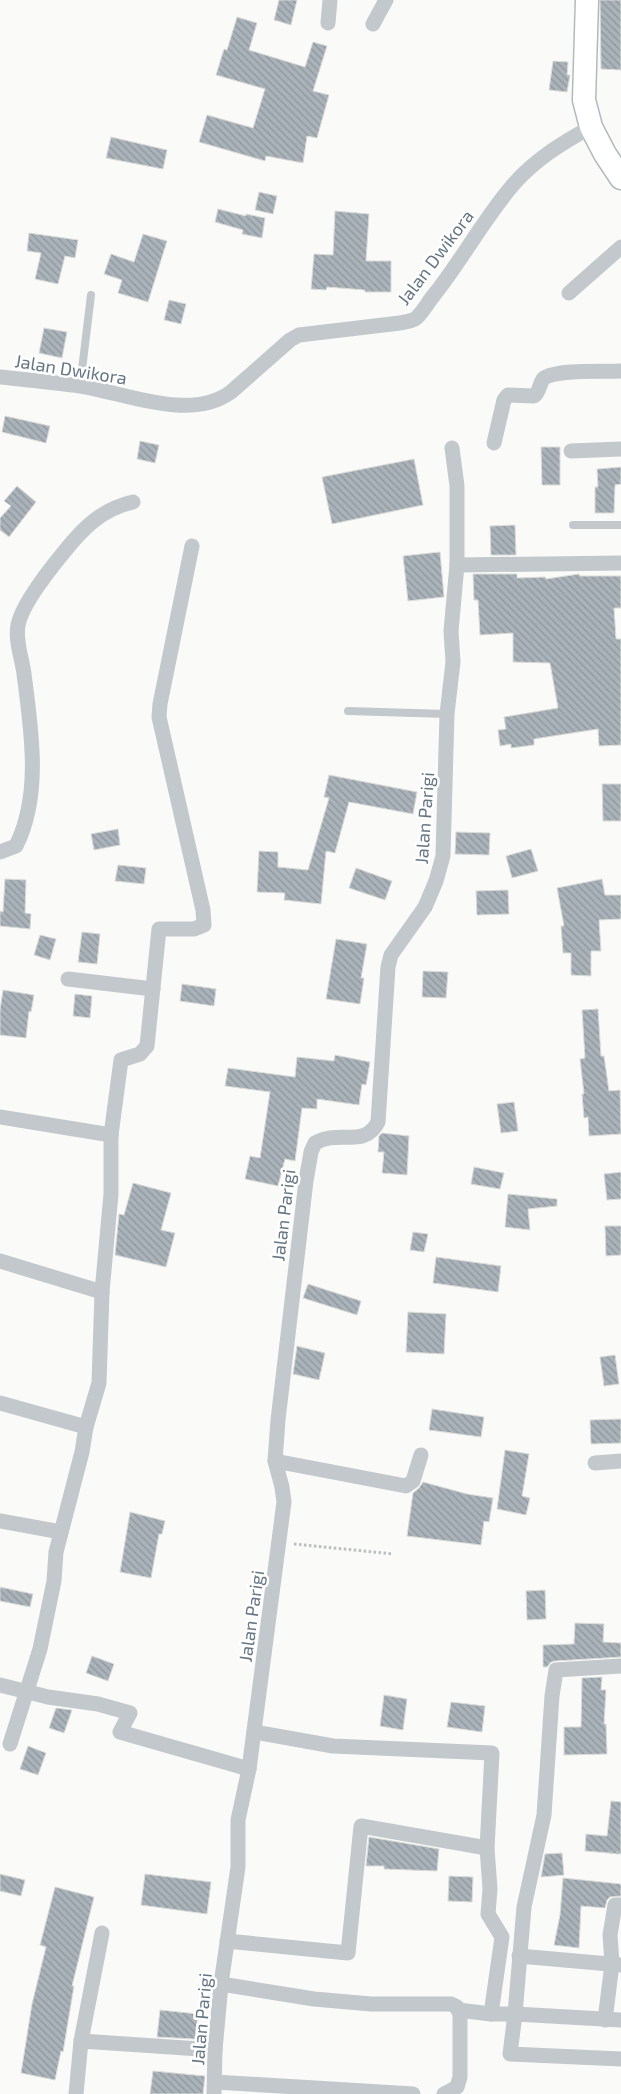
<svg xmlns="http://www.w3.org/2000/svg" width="621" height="2094" font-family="'Exo 2',sans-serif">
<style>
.building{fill:url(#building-back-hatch);stroke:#dcdcda}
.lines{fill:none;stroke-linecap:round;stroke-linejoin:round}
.secondary-casing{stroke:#b3babf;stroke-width:25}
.path{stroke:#bbbfc2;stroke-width:3;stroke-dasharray:2.5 2.5;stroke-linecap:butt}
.lane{stroke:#c3c8cc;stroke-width:8}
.street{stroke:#c3c8cc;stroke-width:15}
.secondary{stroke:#fff;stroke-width:22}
.labels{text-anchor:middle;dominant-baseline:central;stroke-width:5;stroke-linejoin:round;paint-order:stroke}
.street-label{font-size:18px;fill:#657683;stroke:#fff}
</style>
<defs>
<pattern id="building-back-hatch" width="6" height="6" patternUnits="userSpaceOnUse" patternTransform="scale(1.25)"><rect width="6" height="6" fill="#aab3b9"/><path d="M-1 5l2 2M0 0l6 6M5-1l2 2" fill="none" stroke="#8e969c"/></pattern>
</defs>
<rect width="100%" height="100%" fill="#fafaf8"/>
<g class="building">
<path d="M279,0H297L291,25L274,20Z"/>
<path d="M600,0H621V70L601,69Z"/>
<path d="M237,17L257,23L249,50L305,67L313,42L327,46L313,91L329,95L317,138L307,136L303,163L266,156L265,161L199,142L207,115L253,128L265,89L216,75L224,49L227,50Z"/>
<path d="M553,61L568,62L567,75H570L567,92L549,90Z"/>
<path d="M111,137L167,150L163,169L106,158Z"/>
<path d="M259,192L277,196L273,214L255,210Z"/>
<path d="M218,209L246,216V214L265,218L262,238L242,234L243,230L215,222Z"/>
<path d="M335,211L369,214L366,261H391V292H365V290L327,287L326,290L311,289L314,254L333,255Z"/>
<path d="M29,233L78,240L75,258L65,256L58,284L35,279L41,253L27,251Z"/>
<path d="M143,234L167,241L148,302L118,293L122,280L104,274L111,254L134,262Z"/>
<path d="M169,300L186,304L181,324L164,320Z"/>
<path d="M44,328L67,332L62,358L39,353Z"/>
<path d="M5,416L50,426L46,443L2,432Z"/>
<path d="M140,441L159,445L155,463L137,459Z"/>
<path d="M541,447H560V485H542Z"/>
<path d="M414,459L423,505L332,524L322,477Z"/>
<path d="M621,467V484L615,485L614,513H595V487H598L597,469Z"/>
<path d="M17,486L36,502L9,537L0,530V518L11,506L4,501Z"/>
<path d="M515,525L516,555H491L490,526Z"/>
<path d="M440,552L444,597L408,601L403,556Z"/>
<path d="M473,574H517V578L545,577L546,579L579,574L580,576H621V608H614L616,639H621V745L599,746L598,729L534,739V745L511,748V744L500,746L498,730L506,729L504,717L558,708L550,663L513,662V633L480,635L478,600H474Z"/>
<path d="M329,775L417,792L413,814L349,802L335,853L326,851L321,904L284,900L285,893L257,892L259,851L278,852V867L308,870L329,798L324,797Z"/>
<path d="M602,784H621V821H603Z"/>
<path d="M118,829L120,845L94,850L91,834Z"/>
<path d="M456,832L490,833L489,855L455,854Z"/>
<path d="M531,849L538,871L512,878L506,856Z"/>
<path d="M118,865L146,868L144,884L115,881Z"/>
<path d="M356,868L392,881L385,900L349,888Z"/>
<path d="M5,879L26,880L25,913L31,914L30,929L0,926V911L3,912Z"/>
<path d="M602,879L605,895H621V919L599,920L601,951H591V976L571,975V953H563L561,926H564L557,888Z"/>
<path d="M508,890L509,914L477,915L476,891Z"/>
<path d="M82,932L100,934L97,964L78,962Z"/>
<path d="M40,935L56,939L50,960L34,955Z"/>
<path d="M336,939L367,944L361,978H364L360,1004L326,999Z"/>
<path d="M423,971L448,972L446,998L422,997Z"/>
<path d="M182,984L216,989L214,1006L180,1001Z"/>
<path d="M3,990L34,995L31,1012L29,1011L26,1038L0,1035V1010Z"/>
<path d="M75,994L92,996L90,1018L73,1016Z"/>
<path d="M598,1009L601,1056H604L609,1091L620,1090L621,1134L589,1136L588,1117L584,1118L582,1094H584L580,1059L585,1058L582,1010Z"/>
<path d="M335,1055L370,1062L366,1085L362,1084L359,1105L317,1099V1109L302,1108L295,1161L285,1159L278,1186L245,1179L250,1156L260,1158L270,1092L225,1086L228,1068L295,1077L297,1057L334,1061Z"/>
<path d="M514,1102L518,1131L501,1133L497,1104Z"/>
<path d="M382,1133L409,1136L407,1175L382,1173L384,1152H378L379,1136Z"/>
<path d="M474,1167L504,1173L500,1189L471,1184Z"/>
<path d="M621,1172V1199L607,1200L604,1174Z"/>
<path d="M133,1183L171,1193L161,1230L175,1233L166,1267L115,1255L119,1214L124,1215Z"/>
<path d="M508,1194L557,1199V1206L528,1209L530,1230L505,1227Z"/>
<path d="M605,1226H621V1255L606,1256Z"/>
<path d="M413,1232L428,1234L424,1252L410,1250Z"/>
<path d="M436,1257L501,1266L498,1292L433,1283Z"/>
<path d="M308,1284L361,1301L357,1315L303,1298Z"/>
<path d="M408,1312L446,1314L444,1354L406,1352Z"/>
<path d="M297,1346L325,1353L319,1380L293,1374Z"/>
<path d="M615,1355L619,1384L604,1386L600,1357Z"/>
<path d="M432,1409L484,1417L481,1437L429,1430Z"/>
<path d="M621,1419V1443L591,1444L590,1420Z"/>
<path d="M505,1450L529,1454L522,1496L530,1498L526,1515L497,1509Z"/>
<path d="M423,1482L467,1494L493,1498L489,1522L484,1521L481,1545L407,1536L413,1493L419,1488Z"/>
<path d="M130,1512L165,1521L162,1534H159L151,1578L120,1572Z"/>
<path d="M0,1587L33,1594L30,1607L0,1601Z"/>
<path d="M545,1590L546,1619L527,1620L526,1591Z"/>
<path d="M575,1623L604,1624L603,1642L621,1643V1657L555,1661L551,1662L547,1667H543V1645L574,1644Z"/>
<path d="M92,1656L114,1664L108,1681L86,1673Z"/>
<path d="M602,1677L601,1690H606L604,1724H606L607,1754L564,1755V1727H581L582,1678Z"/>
<path d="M384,1695L407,1699L403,1730L380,1726Z"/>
<path d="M451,1702L485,1706L482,1732L447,1727Z"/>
<path d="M56,1708L72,1710L64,1733L49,1728Z"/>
<path d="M28,1746L46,1753L38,1775L20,1769Z"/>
<path d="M611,1801L621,1802V1854L585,1851L586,1834L607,1836Z"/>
<path d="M369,1837L439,1849L437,1871L384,1869V1866H366Z"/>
<path d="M562,1853L564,1875L541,1877L545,1854Z"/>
<path d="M0,1874L25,1880L21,1896L0,1891Z"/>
<path d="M145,1874L211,1882L207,1914L141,1905Z"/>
<path d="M449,1876L473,1877L472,1902L448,1901Z"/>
<path d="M563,1878L621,1884V1896L610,1897L607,1900L605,1908L581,1906L579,1948L554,1945L560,1915Z"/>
<path d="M55,1887L94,1897L72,1986H74L63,2052L61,2051L55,2080L21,2073L32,2004L46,1947L40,1945Z"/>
<path d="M160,2010L198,2014L195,2039L157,2037Z"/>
<path d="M153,2071L205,2076L203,2094H150Z"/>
</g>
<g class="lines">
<g class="secondary-casing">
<path id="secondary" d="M587,0L584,100L591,127L605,154L621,178"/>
</g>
<g class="path">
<path d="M294,1544L393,1554"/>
<path d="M611,1852L621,1853"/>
</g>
<g class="lane">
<path d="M80,386L91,295"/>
<path d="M573,525H621"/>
<path d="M348,711L447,714"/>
</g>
<g class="street">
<path d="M328,23L330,0"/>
<path d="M373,24L386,0"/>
<path d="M569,293L621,247"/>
<path d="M0,377C26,380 53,382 80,386C125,393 190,422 231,392L290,340L299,335L400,323C405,322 411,321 415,319C422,314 428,302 434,295C462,260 483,220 512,186C534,160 562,143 591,127"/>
<path d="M494,443L504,400L508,395L534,396C541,391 539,380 546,377C561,369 603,372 621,371"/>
<path d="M452,448L457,486V565"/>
<path d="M571,451L621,449"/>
<path d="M0,852L16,846C42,794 31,729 24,674C22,658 15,641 18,625C22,604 50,569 64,552C83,528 102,509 133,502"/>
<path d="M68,979L153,989"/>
<path d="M0,1117L111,1135"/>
<path d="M0,1261L102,1292"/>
<path d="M0,1403L86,1427"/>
<path d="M275,1461L406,1486L413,1481L421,1455"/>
<path d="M595,1463L621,1461"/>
<path d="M0,1521L61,1532"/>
<path d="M0,1685L48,1697L98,1704L130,1713L120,1732L249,1769"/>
<path d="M254,1732L333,1746L492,1753L487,1848L490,1889L488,1914L502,1937L491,2014"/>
<path d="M10,1744L40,1649L54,1581L56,1552L82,1452L86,1427L99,1383L102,1292L111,1194V1135L121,1060L140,1054L147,1046L159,929H194L204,925L203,910L159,717L160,704L192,546"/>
<path d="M227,1941L348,1953L361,1826L487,1848"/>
<path d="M519,1956L621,1965"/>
<path d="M221,1984L314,1999L371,2004H451L457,2007L460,2014V2077L457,2087L444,2094"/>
<path d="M458,2010L491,2014H515L524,1907L544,1815L552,1696L556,1670L621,1666"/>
<path d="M605,2020L612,1964L610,1935L615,1905H621"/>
<path d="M621,2020L515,2014L510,2054L621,2059"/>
<path d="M81,2041L215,2050"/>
<path d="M215,2082L413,2094"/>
<path d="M76,2094L81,2041L102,1933"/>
<path d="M214,2094L215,2050L221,1984L238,1867V1820L249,1769L284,1502L282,1487L275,1461L278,1420L306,1181L311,1152L315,1143C339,1129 364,1149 378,1122L388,967L391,955L425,907L436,881L443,856L447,714L453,662L451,631L457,565L621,563"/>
</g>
<use href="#secondary" class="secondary"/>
</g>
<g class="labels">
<g class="street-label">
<text transform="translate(435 257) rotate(-53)">Jalan Dwikora</text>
<text transform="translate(71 369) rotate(9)">Jalan Dwikora</text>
<text transform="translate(424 818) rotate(-86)">Jalan Parigi</text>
<text transform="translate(283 1215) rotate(-83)">Jalan Parigi</text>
<text transform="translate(251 1616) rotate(-82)">Jalan Parigi</text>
<text transform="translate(201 2019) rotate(-85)">Jalan Parigi</text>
</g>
</g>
</svg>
